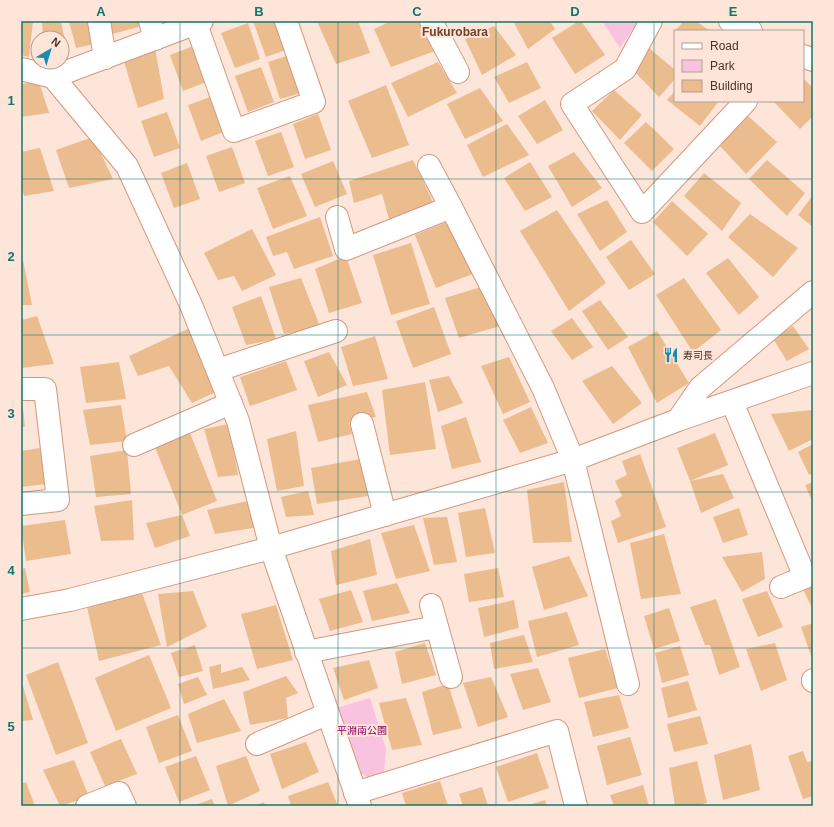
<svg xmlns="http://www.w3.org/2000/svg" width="834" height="827" font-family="Helvetica,'Noto Sans JP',sans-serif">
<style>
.green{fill:#f9c3df}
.building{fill:#ebbc8e}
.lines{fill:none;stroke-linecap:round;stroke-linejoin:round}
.street-casing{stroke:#d3987c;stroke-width:24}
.secondary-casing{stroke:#d3987c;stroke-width:24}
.street{stroke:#fff;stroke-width:22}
.secondary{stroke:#fff;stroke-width:22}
.grid{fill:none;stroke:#0f766e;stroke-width:1;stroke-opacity:0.55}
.labels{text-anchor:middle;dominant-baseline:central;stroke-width:4;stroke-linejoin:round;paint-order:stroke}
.poi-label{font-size:10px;fill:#4b3227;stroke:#fee5d9;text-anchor:start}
.park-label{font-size:10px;fill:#87005e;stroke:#fee5d9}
.quarter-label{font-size:12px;font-weight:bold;fill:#723e25;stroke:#fee5d9}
.neatline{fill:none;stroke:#0f766e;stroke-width:1.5}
.grid-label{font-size:13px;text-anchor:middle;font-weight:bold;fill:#0f766e}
</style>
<rect width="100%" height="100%" fill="#fee5d9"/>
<g class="green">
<path d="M602,21H638L620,48Z"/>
<path d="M370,698L386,749L384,772L370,778L356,771L336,708Z"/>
</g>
<g class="building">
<path d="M21,21H33L29,57L21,55Z"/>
<path d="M42,21H61L67,52L62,53V38H43Z"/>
<path d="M69,21H89L94,44L76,48Z"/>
<path d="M110,21H138L139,27L112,34Z"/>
<path d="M253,21H282L292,48L266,57Z"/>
<path d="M317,21H358L370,53L336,64Z"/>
<path d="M391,21H418L435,51L391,67L374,29Z"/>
<path d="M513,21H550L555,29L528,49Z"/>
<path d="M579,21H581L605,55L575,74L552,38Z"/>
<path d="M684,21H696L710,31H675Z"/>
<path d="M248,23L260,59L235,68L221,33Z"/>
<path d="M494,26L516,55L482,75L465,39Z"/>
<path d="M196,45L209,81L183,91L170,55Z"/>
<path d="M155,48L164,99L138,108L123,58Z"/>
<path d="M649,48L675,70V79L659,97L632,69Z"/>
<path d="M293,54L305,92L280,99L268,62Z"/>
<path d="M438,62L457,93L408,117L391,83Z"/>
<path d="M527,62L541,88L509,103L494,77Z"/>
<path d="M261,67L274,102L248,112L235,76Z"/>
<path d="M803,78L813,88V116L800,129L773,101H803Z"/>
<path d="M39,82L49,113L21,117V84Z"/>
<path d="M386,85L409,145L372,158L348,101Z"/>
<path d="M480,88L503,121L465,139L447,104Z"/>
<path d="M614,90L642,115L620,140L592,111Z"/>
<path d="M675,91V101H719L700,126L667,100Z"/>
<path d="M213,96L226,131L201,141L188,105Z"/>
<path d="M545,100L563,130L537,144L518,116Z"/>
<path d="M167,112L180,148L154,157L141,121Z"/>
<path d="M318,114L331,150L305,159L293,124Z"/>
<path d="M748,116L777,142L746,174L720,146Z"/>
<path d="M646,122L674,149L652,171L624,143Z"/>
<path d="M507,124L529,155L483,177L467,145Z"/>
<path d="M281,132L294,167L268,176L255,141Z"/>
<path d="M93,137L113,179L69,188L56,150Z"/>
<path d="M232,147L245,183L219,192L206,156Z"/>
<path d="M40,148L54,191L24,196L21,184V152Z"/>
<path d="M574,152L602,188L572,207L548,166Z"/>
<path d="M413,160L433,202L389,219L382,194L354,203L349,181Z"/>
<path d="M767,160L805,193L787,216L749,179Z"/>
<path d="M333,161L347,194L315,207L301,174Z"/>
<path d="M530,162L552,197L525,211L504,178Z"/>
<path d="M187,163L200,199L174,208L161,173Z"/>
<path d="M704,173L741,203L722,231L684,196Z"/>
<path d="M290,176L307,216L273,229L257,188Z"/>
<path d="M813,195V227L798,215Z"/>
<path d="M607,200L627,232L600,251L577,214Z"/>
<path d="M672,201L708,234L687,256L653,222Z"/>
<path d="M557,210L606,283L569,311L520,231Z"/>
<path d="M750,214L798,248L773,277L728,237Z"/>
<path d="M320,217L333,256L294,269L287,252L273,256L266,237Z"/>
<path d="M449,221L475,273L436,288L415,235Z"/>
<path d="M252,229L276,275L242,291L234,276L218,280L204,253Z"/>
<path d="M631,240L655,274L629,290L606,257Z"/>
<path d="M411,243L430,304L391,315L373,255Z"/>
<path d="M346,256L362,303L329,313L315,269Z"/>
<path d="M728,258L759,297L739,315L706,273Z"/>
<path d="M21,260H23L32,305H21Z"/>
<path d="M301,278L321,329L284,334L269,287Z"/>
<path d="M684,278L721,330L693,352L656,295Z"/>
<path d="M484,286L500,326L459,338L445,298Z"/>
<path d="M261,296L276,339L246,345L232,307Z"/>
<path d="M600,300L628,337L608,350L582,311Z"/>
<path d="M434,307L451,354L413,368L396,321Z"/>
<path d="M37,316L54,364L21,368V320Z"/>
<path d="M572,318L593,347L572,360L551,331Z"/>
<path d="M793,326L809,349L787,361L773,339Z"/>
<path d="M192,327L216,392L192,403L169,366L138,376L129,356Z"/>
<path d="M657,331L689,383L657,403L628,347Z"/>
<path d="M375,336L388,379L353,386L341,347Z"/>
<path d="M329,352L347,385L318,397L304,361Z"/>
<path d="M509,357L530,402L503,414L481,366Z"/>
<path d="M286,361L297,390L250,406L240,377Z"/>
<path d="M119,362L126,399L86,403L80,367Z"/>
<path d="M612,366L642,403L613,424L582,381Z"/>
<path d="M449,376L463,403L438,412L429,380Z"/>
<path d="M425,382L436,449L390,455L382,390Z"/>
<path d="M367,392L376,417L349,422L352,434L318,442L308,405Z"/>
<path d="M121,405L127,441L90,445L83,410Z"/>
<path d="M531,407L548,443L520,453L503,420Z"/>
<path d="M21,408H23L25,427H21Z"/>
<path d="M813,410V439L789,451L771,414Z"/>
<path d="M466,417L481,462L452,469L441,426Z"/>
<path d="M229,424L238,475L218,477L204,429Z"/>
<path d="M296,431L304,486L277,491L267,439Z"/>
<path d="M190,433L217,501L182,515L155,447Z"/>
<path d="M715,433L728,465L690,481L723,474L734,498L701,513L690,481L677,448Z"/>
<path d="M813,444V473L809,475L798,452Z"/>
<path d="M40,448L46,484L21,487V451Z"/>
<path d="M127,450L131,494L96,497L90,456Z"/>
<path d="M640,454L666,527L618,543L611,521L621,516L615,501L622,496L615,481L627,475L622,461Z"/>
<path d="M361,459L374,495L317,504L311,468Z"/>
<path d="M564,482L572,542L533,543L527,490Z"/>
<path d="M813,482V503L805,485Z"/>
<path d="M308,491L314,515L286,517L281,497Z"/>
<path d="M132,500L134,540L101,541L94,506Z"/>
<path d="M252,500L260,527L215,534L207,510Z"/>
<path d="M485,508L495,553L466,557L458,513Z"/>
<path d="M739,508L748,535L723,543L713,517Z"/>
<path d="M182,515L190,536L155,548L146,523Z"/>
<path d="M447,517L457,562L434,565L423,518Z"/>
<path d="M65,520L71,554L26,561L21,526Z"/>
<path d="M414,525L430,571L396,579L381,533Z"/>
<path d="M664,534L681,594L641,599L630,543Z"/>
<path d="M370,539L377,575L336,585L331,551Z"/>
<path d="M762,552L765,579L742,592L722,557Z"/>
<path d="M569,556L588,596L544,610L532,567Z"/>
<path d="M25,568L30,592L21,594V569Z"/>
<path d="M498,568L504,597L469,602L464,574Z"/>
<path d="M397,583L410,613L372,621L363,591Z"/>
<path d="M813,584V610L803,589Z"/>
<path d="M351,590L363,622L330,631L319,599Z"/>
<path d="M193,591L207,627L167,647L158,594Z"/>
<path d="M767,591L783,627L758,637L742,599Z"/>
<path d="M142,593L161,645L99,661L86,602Z"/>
<path d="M716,599L740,667L719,675L710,645H705L690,607Z"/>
<path d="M514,600L519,628L484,637L478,608Z"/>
<path d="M276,605L293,660L257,669L241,614Z"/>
<path d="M669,608L680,641L654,649L644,616Z"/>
<path d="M567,612L579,645L537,657L528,621Z"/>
<path d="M813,623V661L801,627Z"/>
<path d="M524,635L533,662L494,669L490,643Z"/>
<path d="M425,643L436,675L402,684L395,652Z"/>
<path d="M775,643L787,680L761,691L746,649Z"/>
<path d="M195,645L203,671L179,677L171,653Z"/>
<path d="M680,646L689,675L662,683L655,653Z"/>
<path d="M605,649L618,688L579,698L568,658Z"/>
<path d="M149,655L171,708L116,731L95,678Z"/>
<path d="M369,660L378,688L344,700L333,668Z"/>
<path d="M58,662L88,743L56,755L26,675Z"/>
<path d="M221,664V673L242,667L250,680L213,689L209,667Z"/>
<path d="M538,668L551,702L523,710L510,674Z"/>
<path d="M286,676L298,693L286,698L288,718L250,725L243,692Z"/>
<path d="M198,677L207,695L184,704L178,684Z"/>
<path d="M491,677L508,717L478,727L463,683Z"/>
<path d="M21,679L33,720L21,721Z"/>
<path d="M688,681L697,710L668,718L661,688Z"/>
<path d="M448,684L462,728L433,735L422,692Z"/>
<path d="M619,695L629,728L593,737L584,702Z"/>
<path d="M406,698L422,745L392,750L379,703Z"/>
<path d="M224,699L241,731L197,743L188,714Z"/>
<path d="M178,715L192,751L159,763L146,727Z"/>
<path d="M700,716L708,744L674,752L667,724Z"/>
<path d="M630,737L642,775L607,785L597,746Z"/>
<path d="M121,739L137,774L105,786L90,752Z"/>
<path d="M306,742L319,772L282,789L270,754Z"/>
<path d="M751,744L760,790L723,800L714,755Z"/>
<path d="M803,751L807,762L813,761V796L803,799L788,756Z"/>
<path d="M537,753L549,788L508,802L496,767Z"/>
<path d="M196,756L210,790L179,802L165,767Z"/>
<path d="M246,756L260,791L228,806L216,766Z"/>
<path d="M74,760L89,797L60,806L43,770Z"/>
<path d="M697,761L707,803L696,806H675L669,768Z"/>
<path d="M440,781L448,806H406L402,793Z"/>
<path d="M26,782L35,806H21V784Z"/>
<path d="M328,782L338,806H291L288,796Z"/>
<path d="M643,785L649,806H614L610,795Z"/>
<path d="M482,787L488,806H463L459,794Z"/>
<path d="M212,799L215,806H193Z"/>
<path d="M545,800L547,806H525Z"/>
<path d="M264,802L265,806H254Z"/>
</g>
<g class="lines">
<g class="street-casing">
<g id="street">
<path d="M99,21L105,58"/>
<path d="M150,21L155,39"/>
<path d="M431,21L458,72"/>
<path d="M651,21L625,69L572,104L642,212L746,101"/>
<path d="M730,21L751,31"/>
<path d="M196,24L234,131L314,102L286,21"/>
<path d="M803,56L813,60"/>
<path d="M21,69L53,77L202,21"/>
<path d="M53,77L127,166L191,305L238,421L271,548L360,806"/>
<path d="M429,166L451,207L543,388L573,460L628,684"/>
<path d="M337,217L346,249L451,207"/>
<path d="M218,370L336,331"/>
<path d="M21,389H45L58,500L21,504"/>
<path d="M732,402L805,577L813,574"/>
<path d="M678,420L700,388L813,292"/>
<path d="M362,424L385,515"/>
<path d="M134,445L231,403"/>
<path d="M781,587L805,577"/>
<path d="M431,605L451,677"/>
<path d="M306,652L436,627"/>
<path d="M813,680V681"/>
<path d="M257,744L327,714"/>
<path d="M355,793L557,731L576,806"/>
<path d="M87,806L119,793L125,806"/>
</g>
</g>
<g class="secondary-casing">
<path id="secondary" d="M21,609L70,600L271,548L573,460L678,420L813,373"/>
</g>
<use href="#street" class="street"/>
<use href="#secondary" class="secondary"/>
</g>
<path class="grid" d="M180,21V806M338,21V806M496,21V806M654,21V806M21,179H813M21,335H813M21,492H813M21,648H813"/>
<defs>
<g id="restaurant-bare" transform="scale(1.2)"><path d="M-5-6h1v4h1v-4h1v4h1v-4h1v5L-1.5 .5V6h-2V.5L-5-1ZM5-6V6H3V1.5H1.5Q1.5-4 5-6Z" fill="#198bb0" stroke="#fee5d9" stroke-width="2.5" paint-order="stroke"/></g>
</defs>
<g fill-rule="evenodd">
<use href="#restaurant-bare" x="671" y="355"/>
</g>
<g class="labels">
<g class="poi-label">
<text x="683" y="355">寿司長</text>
</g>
<g class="park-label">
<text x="362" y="730">平淵南公園</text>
</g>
<g class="quarter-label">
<text x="455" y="32">Fukurobara</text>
</g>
</g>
<rect width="834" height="827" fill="none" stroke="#fee5d9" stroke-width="44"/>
<rect x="674" y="30" width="130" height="72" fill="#fee5d9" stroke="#b69d92"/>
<rect x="682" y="43" width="20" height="6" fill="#ffffff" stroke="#b69d92"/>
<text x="710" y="50" font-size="12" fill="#4b3227">Road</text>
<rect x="682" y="60" width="20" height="12" fill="#f9c3df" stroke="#b69d92"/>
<text x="710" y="70" font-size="12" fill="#4b3227">Park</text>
<rect x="682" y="80" width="20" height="12" fill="#ebbc8e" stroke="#b69d92"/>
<text x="710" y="90" font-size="12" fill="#4b3227">Building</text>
<g transform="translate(50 50) rotate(38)"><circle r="19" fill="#fee5d9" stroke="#b69d92"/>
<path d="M0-3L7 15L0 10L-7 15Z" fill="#198bb0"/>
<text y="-6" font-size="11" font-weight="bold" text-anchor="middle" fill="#4b3227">N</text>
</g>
<rect x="22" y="22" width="790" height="783" class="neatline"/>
<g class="grid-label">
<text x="101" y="16">A</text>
<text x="259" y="16">B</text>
<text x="417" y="16">C</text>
<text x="575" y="16">D</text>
<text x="733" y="16">E</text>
<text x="11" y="105">1</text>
<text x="11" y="261">2</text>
<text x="11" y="418">3</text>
<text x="11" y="575">4</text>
<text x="11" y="731">5</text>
</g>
</svg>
